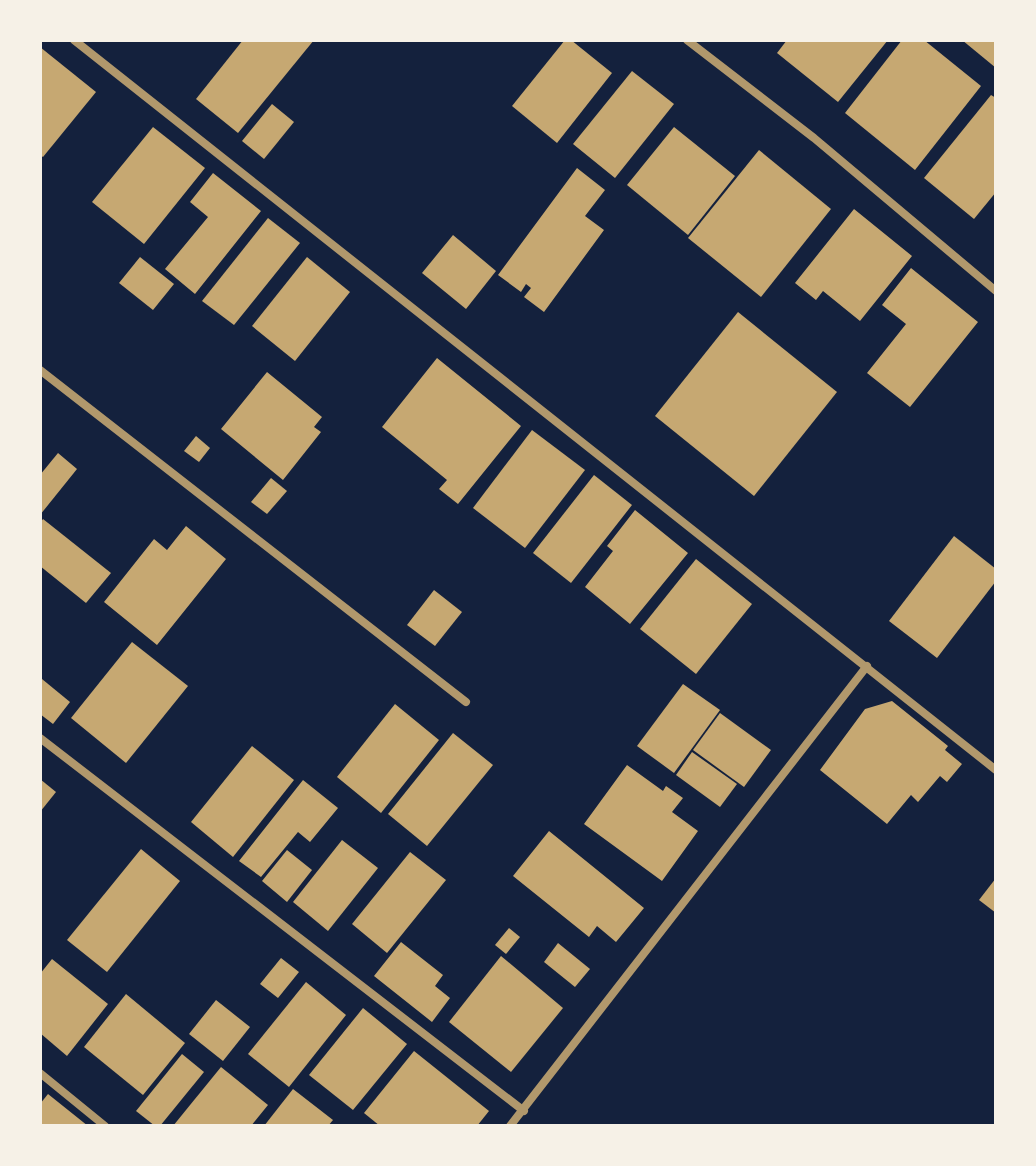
<svg xmlns="http://www.w3.org/2000/svg" width="1036" height="1166" font-family="Roboto,sans-serif">
<style>
.building{fill:#c6a872}
.lines{fill:none;stroke-linecap:round;stroke-linejoin:round}
.minor{stroke:#b1986c;stroke-width:8}
</style>
<rect width="100%" height="100%" fill="#14213d"/>
<g class="building">
<path d="M243,40H314L238,133L196,99Z"/>
<path d="M565,40H571L612,73L557,143L512,106Z"/>
<path d="M787,40H888L838,102L777,53Z"/>
<path d="M902,40H924L981,86L915,170L845,113Z"/>
<path d="M962,40H996V68Z"/>
<path d="M40,47L96,92L43,157L40,155Z"/>
<path d="M632,71L674,104L615,178L573,144Z"/>
<path d="M991,95L996,98V192L974,219L924,178Z"/>
<path d="M272,104L294,122L264,159L242,141Z"/>
<path d="M153,127L205,168L144,244L92,202Z"/>
<path d="M674,127L735,176L688,235L627,185Z"/>
<path d="M759,150L831,209L761,297L688,238Z"/>
<path d="M577,168L605,190L585,216L604,230L544,312L524,297L531,288L526,284L521,292L498,275Z"/>
<path d="M213,173L261,211L195,294L165,269L208,217L190,202Z"/>
<path d="M854,209L912,256L860,321L823,291L816,300L795,283Z"/>
<path d="M268,218L300,243L234,325L202,301Z"/>
<path d="M453,235L496,271L466,309L422,273Z"/>
<path d="M140,257L174,284L153,310L119,283Z"/>
<path d="M307,257L350,292L295,361L252,326Z"/>
<path d="M911,268L978,322L910,407L867,373L906,324L882,305Z"/>
<path d="M738,312L837,392L754,496L655,416Z"/>
<path d="M437,358L521,426L458,504L439,489L447,480L382,427Z"/>
<path d="M267,372L322,417L314,427L321,432L283,480L221,429Z"/>
<path d="M532,430L585,470L525,548L473,508Z"/>
<path d="M196,436L210,448L199,462L184,451Z"/>
<path d="M58,453L77,469L40,515V475Z"/>
<path d="M594,475L632,505L571,583L533,553Z"/>
<path d="M271,478L287,491L267,514L251,502Z"/>
<path d="M635,510L688,553L630,624L585,587L613,551L607,546Z"/>
<path d="M43,519L111,573L86,603L40,566V523Z"/>
<path d="M186,526L226,559L157,645L104,602L154,539L167,550Z"/>
<path d="M954,536L996,569V581L937,658L889,621Z"/>
<path d="M696,559L752,604L696,674L640,629Z"/>
<path d="M434,590L462,612L435,646L407,625Z"/>
<path d="M132,642L188,686L126,763L71,718Z"/>
<path d="M42,679L70,702L53,724L40,714V682Z"/>
<path d="M683,684L720,710L674,773L637,746Z"/>
<path d="M892,701L948,746L945,750L962,764L947,782L940,776L918,802L911,795L887,824L820,770L865,709Z"/>
<path d="M395,704L439,740L381,813L337,777Z"/>
<path d="M720,713L771,750L744,787L693,750Z"/>
<path d="M453,733L493,765L427,846L388,814Z"/>
<path d="M252,746L294,780L233,857L191,822Z"/>
<path d="M692,752L737,784L720,807L676,775Z"/>
<path d="M627,765L663,791L666,786L683,798L672,812L698,831L662,881L584,824Z"/>
<path d="M40,779L56,792L40,812Z"/>
<path d="M303,780L338,808L310,842L298,832L261,877L239,861Z"/>
<path d="M549,831L644,908L616,942L597,926L589,937L513,876Z"/>
<path d="M342,840L378,868L328,931L293,902Z"/>
<path d="M141,849L180,881L107,972L67,940Z"/>
<path d="M287,850L312,870L287,902L262,881Z"/>
<path d="M410,852L446,880L387,953L352,924Z"/>
<path d="M996,878V913L979,900Z"/>
<path d="M509,928L520,937L506,954L495,945Z"/>
<path d="M401,942L443,975L435,986L450,998L432,1022L374,976Z"/>
<path d="M558,943L590,969L575,987L544,962Z"/>
<path d="M501,956L563,1008L511,1072L449,1022Z"/>
<path d="M281,958L299,972L278,998L260,984Z"/>
<path d="M52,959L108,1004L67,1056L40,1033V974Z"/>
<path d="M306,982L346,1015L289,1087L248,1054Z"/>
<path d="M126,994L185,1043L143,1095L84,1047Z"/>
<path d="M216,1000L250,1027L223,1061L189,1034Z"/>
<path d="M363,1008L407,1044L353,1110L309,1075Z"/>
<path d="M414,1051L489,1111L477,1126H380L364,1113Z"/>
<path d="M182,1054L204,1072L160,1126H155L136,1111Z"/>
<path d="M221,1067L268,1105L251,1126H173Z"/>
<path d="M293,1089L333,1120L328,1126H264Z"/>
<path d="M48,1094L88,1126H40V1104Z"/>
</g>
<g class="lines">
<g class="minor">
<path d="M74,40L996,770"/>
<path d="M687,40L814,138L996,291"/>
<path d="M40,370L466,702"/>
<path d="M40,738L524,1111"/>
<path d="M40,1073L105,1126"/>
<path d="M510,1126L867,666"/>
</g>
</g>
<rect width="1036" height="1166" fill="none" stroke="#f6f1e7" stroke-width="84"/>
</svg>
